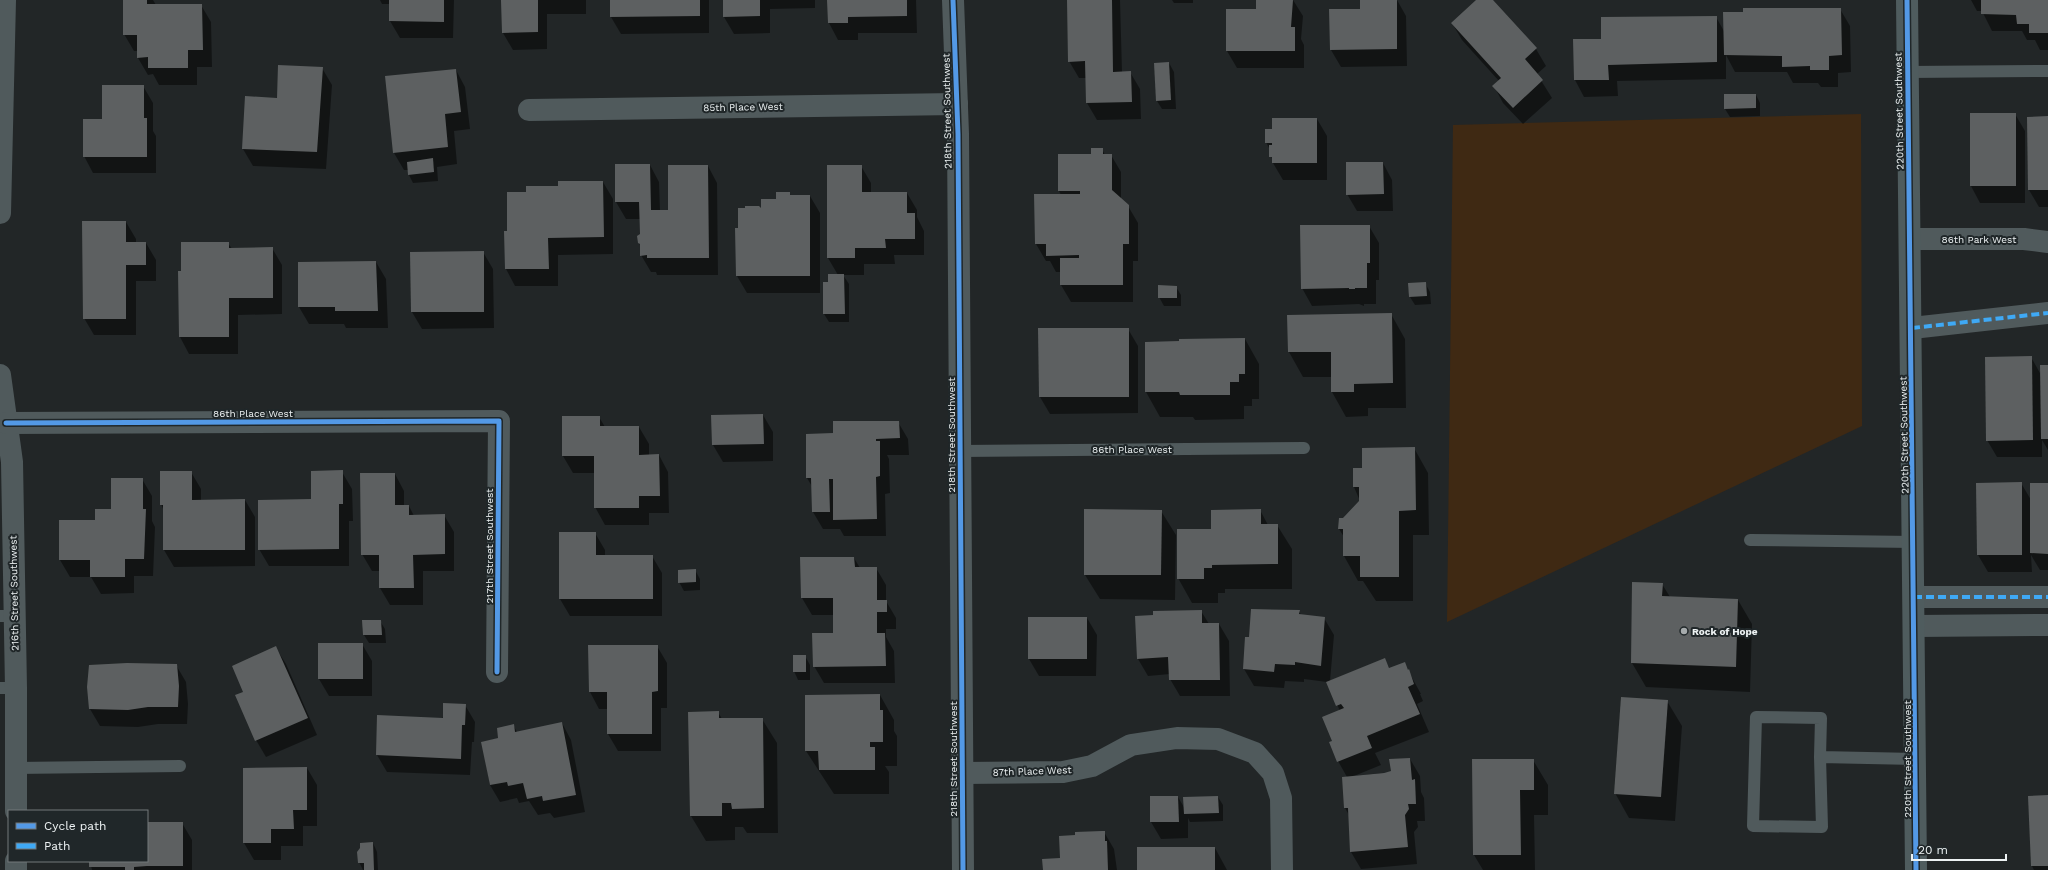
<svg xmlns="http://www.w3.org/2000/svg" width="2048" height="870" font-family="'Work Sans',sans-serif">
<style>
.green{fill:#3f2913}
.shadow{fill:#0007}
.building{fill:#5d6061}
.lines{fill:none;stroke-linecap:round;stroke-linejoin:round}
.service{stroke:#505a5c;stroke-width:12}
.minor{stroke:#505a5c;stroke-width:22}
.secondary{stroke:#4f5c5e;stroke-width:22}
.quiet{stroke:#3fa9f5;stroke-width:4;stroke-dasharray:8 4;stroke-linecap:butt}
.cycleway-casing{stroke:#202729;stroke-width:8}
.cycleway{stroke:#5399e6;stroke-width:5}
.poi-dot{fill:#a6abac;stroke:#202729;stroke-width:1.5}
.labels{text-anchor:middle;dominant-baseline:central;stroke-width:4;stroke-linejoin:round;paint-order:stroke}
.street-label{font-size:10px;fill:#edf2f3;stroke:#202729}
.poi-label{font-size:10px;font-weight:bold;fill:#edf2f3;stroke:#202729;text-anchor:start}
</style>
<rect width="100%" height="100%" fill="#222627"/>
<path class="green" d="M1861,114L1862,426L1447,622L1453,125Z"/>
<g class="shadow">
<path d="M124,0H153L156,5H201L211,22L212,67H197V85H159L153,74L148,75L138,58V51H134L124,34Z"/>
<path d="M380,0H454L453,38H400L390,21V4H382Z"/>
<path d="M502,0H586V14H547V49L513,50L503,33Z"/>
<path d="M611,0H709V33L621,34L611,17Z"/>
<path d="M724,0H815V8L770,9V33L734,34L724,17Z"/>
<path d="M828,0H916L917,33H858V40H838L829,23Z"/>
<path d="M1068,0H1120L1122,72H1130L1140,89L1141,119L1097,120L1087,103V78H1079L1069,61Z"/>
<path d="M1172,0H1193V3H1174Z"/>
<path d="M1257,0H1293L1303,16L1301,39L1304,45V68H1237L1227,51L1257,10Z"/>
<path d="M1361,0H1397L1406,16L1407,66L1341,67L1331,50L1361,10Z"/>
<path d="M1478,0H1492L1536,49L1546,66L1537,74L1552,98L1523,124L1503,103L1494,86L1499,81L1462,40L1452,23Z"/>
<path d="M1971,0H2048V50H2040L2035,40H2027L2022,31H1992L1982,11H1977Z"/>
<path d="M1840,9L1850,26L1851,72L1838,73V87H1821L1818,83H1793L1787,72H1735L1726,55V79L1617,81L1618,96L1584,97L1575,80L1602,40L1716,17L1725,33Z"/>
<path d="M1169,63L1174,72L1176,109H1162L1157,101Z"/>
<path d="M322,68L332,85L326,169L253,166L243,149L278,99Z"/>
<path d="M456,70L465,87L470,129L454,131L457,164L437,167L438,181L413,183L409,175L408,170H404L394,153L386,77Z"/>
<path d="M143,86L153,103V131L156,136V173H93L84,156L103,120Z"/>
<path d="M1756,95L1760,103V116L1730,117L1725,109Z"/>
<path d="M1971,114H2015L2025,131V203H1980L1971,186Z"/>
<path d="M2048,117V207H2039L2029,190Z"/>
<path d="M1317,119L1327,136V180H1283L1273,163L1270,150L1266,142L1273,130Z"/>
<path d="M1102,149L1105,155H1111L1121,172V200L1128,206L1138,223V261H1133V302H1071L1061,285V272H1056L1050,261H1046L1036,244L1061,195L1059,191V155H1092Z"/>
<path d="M1383,163L1392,180L1393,211H1357L1347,194Z"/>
<path d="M616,165H650L659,182L660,211H669L708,166L717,183L718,275H657L656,272H651L641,255V246L639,243L641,235V219H626L616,202Z"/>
<path d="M861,166L871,183V193H907L917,210V217L924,231V255H894L895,264H864V275H843L849,284V322H829L824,314L829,283L838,275L828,258Z"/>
<path d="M603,182L613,199V254L558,255V286H515L506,269L508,232L527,193Z"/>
<path d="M789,193L791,196H810L820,213V293H747L737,276L736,229Z"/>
<path d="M126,222L136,239V243H146L156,260V281H136V335H94L84,318Z"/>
<path d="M1369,226L1379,243V280H1376V304H1364V306L1359,304L1312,306L1302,288Z"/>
<path d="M228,243L232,249L272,248L282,265V314L238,315V354H189L180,337L179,272Z"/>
<path d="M483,252L493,269L494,328L422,329L412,312L411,253Z"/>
<path d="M376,262L386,279L388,328H346L344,324H309L299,307V263Z"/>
<path d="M1425,283L1430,292L1431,304L1415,305L1410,297Z"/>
<path d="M1176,287L1181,295V306H1164L1159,297Z"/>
<path d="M1391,314L1405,339L1406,408H1368V416L1346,417L1332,392V377H1303L1289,352L1288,316Z"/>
<path d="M1039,329H1128L1138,346V413L1050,414L1040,397Z"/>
<path d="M1245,339L1259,364V399H1252V406H1244V419L1195,420L1193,417H1160L1146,392V343Z"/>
<path d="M2031,357L2041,375L2048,366V450L2042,440V457H1997L1987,440Z"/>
<path d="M763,415L773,432V461L723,462L713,445Z"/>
<path d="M563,417H599L605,427H639L649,444V456L659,455L668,472L669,513H649V525H605L595,507V473H573L563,456Z"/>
<path d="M898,422L908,439L909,455H887L889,459L890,493L885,494L886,536H844L840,529H823L813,512V488L807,478L834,434Z"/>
<path d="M1414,448L1428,473L1429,535H1413V601H1376L1363,581H1358L1344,556V537L1339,529L1343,519L1360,501L1354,487V469H1363Z"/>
<path d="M191,472L201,489V501L245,500L255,517V566L174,567L164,550V511L161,504Z"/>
<path d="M342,472L352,489L353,521H349V566H269L259,549Z"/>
<path d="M395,474L404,491V506H409L414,516L444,515L454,532V571H423V605H390L380,588V571H372L362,554Z"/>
<path d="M142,479L152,496V521L155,527L153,576H134V593L101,594L91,577H70L60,560L96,521L112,510Z"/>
<path d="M2021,483L2031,500L2048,484V570H2040L2031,555L2032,572H1988L1978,555Z"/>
<path d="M1260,510L1268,525H1277L1292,549V589H1225V593H1218V603H1192L1178,578L1212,530Z"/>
<path d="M1161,511L1176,535L1175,600L1100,599L1085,575Z"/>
<path d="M595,533L605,550V556H652L662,573V616H570L560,599Z"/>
<path d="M801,558H854L860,568H876L886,585V601L896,618V629H886V637L894,651L895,683H824L814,666L834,634V615H812L802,598Z"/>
<path d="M695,570L700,579V590L684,591L679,582Z"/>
<path d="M1662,584L1670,597L1738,600L1752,624L1750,692L1646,687L1632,663Z"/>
<path d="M1201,611L1209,624H1219L1229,641L1230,696H1180L1170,679V674L1148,676L1138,659Z"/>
<path d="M1299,611L1301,615L1324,618L1334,635L1330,681L1384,659L1390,669L1404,663L1421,694H1420L1423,701L1417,704L1429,732L1375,753L1381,765L1354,776L1392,772L1410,759L1420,776L1421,792L1424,798L1425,821H1417L1418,827L1414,832L1417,864L1361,869L1351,852L1349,815L1345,808L1347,777L1338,761L1333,742L1340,711L1327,682L1304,679V682L1285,681L1284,688L1254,686L1244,669L1250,638Z"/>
<path d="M1087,618L1097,635L1096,676H1039L1029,659Z"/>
<path d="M363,621H380L385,629L386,643H369L364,635Z"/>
<path d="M319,644H362L372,661V696H329L319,679Z"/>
<path d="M657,646L667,663V708H661V751H618L608,734V709H599L590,692Z"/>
<path d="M276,648L286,664L317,735L266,757L256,740L245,692Z"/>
<path d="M805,656L810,665V680H798L794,671Z"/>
<path d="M176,665L186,682L188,704L187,724H158L138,727L100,726L90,709Z"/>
<path d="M880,695L894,720V731L897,736V766H885L889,772V794H834L806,751Z"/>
<path d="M1667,701L1682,726L1675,821L1629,818L1615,793Z"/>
<path d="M465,705L475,722L474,742H472L470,775L387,772L377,755Z"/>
<path d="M718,712L722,719H762L777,743L778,833H747L743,827H735V840L706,841L691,816L689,713Z"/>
<path d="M562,723L571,740L585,812L554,818L550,813L538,815L529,801L519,803L517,798L500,802L490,785L482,742L500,738L513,725L517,732Z"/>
<path d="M1533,760L1548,785V815H1534L1535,870H1483L1474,855Z"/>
<path d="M307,768L317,785V826H303V846H281V860H254L244,843V769Z"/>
<path d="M2048,796V870H2034L2032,866Z"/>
<path d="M1178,797L1185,809L1218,797L1223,805V821L1190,822L1188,818V838L1161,839L1151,822Z"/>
<path d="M147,823H182L192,840V870H92L90,861H147Z"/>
<path d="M1104,832L1114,849L1117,870H1044Z"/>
<path d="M373,843L377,852L378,870H363L359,862Z"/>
<path d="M1215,848L1227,870H1138Z"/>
</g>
<g class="building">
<path d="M123,0H147V4H202L203,50H188V68H148V57L137,58V35H123Z"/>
<path d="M389,0H444V22L389,21Z"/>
<path d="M501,0H538V32L502,33Z"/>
<path d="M610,0H700V16L610,17Z"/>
<path d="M723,0H760V16L723,17Z"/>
<path d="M827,0H907V16L848,17V23H828Z"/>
<path d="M1067,0H1112L1113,72L1131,71L1132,102L1086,103L1085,61L1068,62Z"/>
<path d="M1256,0H1293L1291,27H1295V51H1226V9H1256Z"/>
<path d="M1360,0H1397V49L1330,50L1329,9H1360Z"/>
<path d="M1476,0H1493L1537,48L1525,59L1543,80L1513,108L1492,86L1501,78L1451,23Z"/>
<path d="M1981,0H2048V33H2029V24H2017L2016,15L1981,14Z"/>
<path d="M1743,8H1841L1842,55L1829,56V70H1810V66L1782,67V56L1724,55L1723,12H1743Z"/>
<path d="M1717,16V62L1608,65L1609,80H1574L1573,39H1601V17Z"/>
<path d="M1169,62L1171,100L1156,101L1154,63Z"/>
<path d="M278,65L323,67L317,152L242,149L245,96L277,98Z"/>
<path d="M456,69L461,112L445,114L448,147L393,153L385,76Z"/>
<path d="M102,85H144V118H147V157H83V119H102Z"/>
<path d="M1724,94H1756V108L1724,109Z"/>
<rect x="1970" y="113" width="46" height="73"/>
<path d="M2048,116V190H2028L2027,117Z"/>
<path d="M1272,118H1317V163H1272V157H1269V145H1272V143H1265V129H1272Z"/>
<path d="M1091,148H1103V154H1112V190L1129,205V244H1123V285H1060V258H1079V255L1046,256V244H1035L1034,194H1080V191H1058V154H1091Z"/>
<path d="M433,158L434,172L408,175L407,162Z"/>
<path d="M1346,162H1383L1384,194L1346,195Z"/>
<path d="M615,164H650L651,210H668V165H708L709,258H647V255L640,256V244L638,243L637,236L640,234L639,202H615Z"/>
<path d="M827,165H862V192H907V213H915V239H885L886,248H855V258H827Z"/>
<path d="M558,181H603L604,237L548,238L549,269H505L504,231H507V192H526V186H558Z"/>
<path d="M776,192H790V195H810V276H736L735,228H738V208H745V206H759L761,208V199H776Z"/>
<path d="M82,221H126V242H146V265H126V319H83Z"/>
<path d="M1300,225H1370V263H1367V288H1355V289H1349V288L1301,289Z"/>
<path d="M181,242H229V248L273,247V298H229V337H179L178,271H181Z"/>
<path d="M484,251V312H411L410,252Z"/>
<path d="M376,261L378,311H335V307H298V262Z"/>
<path d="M828,274H844L845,314H823V282H828Z"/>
<path d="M1426,282L1427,296L1409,297L1408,283Z"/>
<path d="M1158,285L1177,286V298H1158Z"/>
<path d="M1392,313L1393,383L1354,384V392H1331V352H1288L1287,315Z"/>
<path d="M1038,328H1129V397H1039Z"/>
<path d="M1245,338V374H1239V382H1230V395H1180L1179,392H1145V342L1179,341V339Z"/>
<path d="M2032,356L2033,440L1986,441L1985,357Z"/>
<path d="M2040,365H2048V439H2041Z"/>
<path d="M763,414L764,444L712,445L711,415Z"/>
<path d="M562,416H600V426H639V455L659,454L660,496H639V508H594V456H562Z"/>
<path d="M833,421H899L900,438L876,439V441H880V476L876,477L877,519L833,520V479H829L830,512H812L811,478H806V434L833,433Z"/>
<path d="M1415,447L1416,510L1399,511V577H1360V556H1343V529H1338L1339,518H1343L1359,501V487H1353V468H1362V448Z"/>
<path d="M343,470V504H339V549L258,550V500L311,499V471Z"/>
<path d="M160,471H192V500L245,499V550H163V505H160Z"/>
<path d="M360,473H395V505H409V515L445,514V554L413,555L414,588H379V555H361Z"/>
<path d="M111,478H143V509H146L144,559H125V577H90V560H59V520H95V509H111Z"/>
<path d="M2022,482V555H1977L1976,483Z"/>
<path d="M2030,483H2048V554L2030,553Z"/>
<path d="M1084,509L1162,510L1161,575H1084Z"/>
<path d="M1261,509V524H1278V564L1212,565V568H1204V579H1177V529H1211V510Z"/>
<path d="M559,532H596V555H653V599H559Z"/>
<path d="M800,557H854L855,567H877V600H887V612H877V633H885L886,666L813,667L812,633H833V598H801Z"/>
<path d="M696,569V582L678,583V570Z"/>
<path d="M1632,582L1663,583L1662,596L1738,599L1736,667L1631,663Z"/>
<path d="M1251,609L1300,610L1299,614L1325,617L1321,666L1295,662V665L1275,664L1274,672L1243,669L1245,637H1249Z"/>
<path d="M1202,610V623H1219L1220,680H1169L1168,657L1137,659L1135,616L1153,615V611Z"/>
<rect x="1028" y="617" width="59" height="42"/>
<path d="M362,620H381L382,635H363Z"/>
<rect x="318" y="643" width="45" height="36"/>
<path d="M588,645H658V691L652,692V734H607V692H589Z"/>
<path d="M276,646L308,718L255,741L235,695L243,692L232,666Z"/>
<rect x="793" y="655" width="13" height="17"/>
<path d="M1385,658L1389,668L1405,662L1408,670L1409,669L1414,684L1408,687L1420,714L1367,736L1372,748L1337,762L1329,742L1332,741L1322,717L1344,708L1341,704L1336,706L1326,682Z"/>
<path d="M127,663L177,664L179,686L178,707H148L128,710L89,709L87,687L89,665Z"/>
<path d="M880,694V710H883V742H870V747H875V770H819L818,751H805V695Z"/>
<path d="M1621,697L1668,700L1661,797L1614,794Z"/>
<path d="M443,703L466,704L465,725H462L461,759L376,755L377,715L443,718Z"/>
<path d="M719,711V718H763L764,808L732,809L731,803H722V816H690L688,712Z"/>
<path d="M562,722L576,795L543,801L542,796L527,799L523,783L508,786L507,782L490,785L481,742L498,738L497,728L514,724L515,732Z"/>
<path d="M1410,758L1412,780L1415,779L1416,804H1408L1409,809L1405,815L1408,847L1350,852L1348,808H1344L1342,777L1384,773L1391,771L1389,759Z"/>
<path d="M1472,759H1534V790H1520L1521,855H1473Z"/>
<path d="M307,767V810H293L294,829H271V843H243V768Z"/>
<path d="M2048,795V866H2031L2028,796Z"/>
<path d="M1150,796H1178L1179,822H1150Z"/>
<path d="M1218,796L1219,813L1184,814L1183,797Z"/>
<path d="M147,822H183V866H147L134,867V870H125V867H89V861H147Z"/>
<path d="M1102,831H1105V841H1107L1108,870H1043L1042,859L1060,858L1059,836L1075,835V832Z"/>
<path d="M373,842L374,870H364V863H358L357,852L360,848V843Z"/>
<rect x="1137" y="847" width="78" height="23"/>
</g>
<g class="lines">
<g class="service">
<path d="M1907,72L2048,71"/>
<path d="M960,451L1304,448"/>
<path d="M1750,540L1914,542"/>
<path d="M0,616H15"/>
<path d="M0,688H16"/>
<path d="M1820,757L1821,718L1756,717L1753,826L1822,827L1820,757L1916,759"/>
<path d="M15,768L180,766"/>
</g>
<g class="minor">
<path d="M953,0L958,134L963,870"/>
<path d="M529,110L957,104"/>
<path d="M0,213L5,0"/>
<path d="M1910,239H2024L2048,242"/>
<path d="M1912,328L2048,313"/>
<path d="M0,375L12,462L16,688V811"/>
<path d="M6,423L499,421L497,672"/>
<path d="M1914,597H2048"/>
<path d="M1915,626L2048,625"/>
<path d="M962,773L1063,772L1092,766L1131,745L1177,738L1218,739L1255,753L1273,773L1281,798L1282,870"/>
<path d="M16,861V870"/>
</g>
<path class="secondary" d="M1907,0L1916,870"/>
<g class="quiet">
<path d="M1912,328L2048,313"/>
<path d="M1914,597H2048"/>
</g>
<g class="cycleway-casing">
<g id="cycleway">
<path d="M953,0L958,134L963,870"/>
<path d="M1907,0L1916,870"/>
<path d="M6,423L499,421L497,672"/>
</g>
</g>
<use href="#cycleway" class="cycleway"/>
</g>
<circle class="poi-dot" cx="1684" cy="631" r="4"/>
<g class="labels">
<g class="street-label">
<text transform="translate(743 107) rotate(-1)">85th Place West</text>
<text transform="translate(947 111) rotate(-91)">218th Street Southwest</text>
<text transform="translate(1899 111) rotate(-91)">220th Street Southwest</text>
<text x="1979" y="239">86th Park West</text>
<text x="253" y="413">86th Place West</text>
<text transform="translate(951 435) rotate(-90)">218th Street Southwest</text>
<text transform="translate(1904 435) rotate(-91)">220th Street Southwest</text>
<text x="1132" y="449">86th Place West</text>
<text transform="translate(489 546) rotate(-90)">217th Street Southwest</text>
<text transform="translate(14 593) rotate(-91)">216th Street Southwest</text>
<text transform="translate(953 759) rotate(-90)">218th Street Southwest</text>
<text transform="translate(1907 759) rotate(-90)">220th Street Southwest</text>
<text transform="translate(1032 771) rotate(-2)">87th Place West</text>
</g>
<g class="poi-label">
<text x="1692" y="631">Rock of Hope</text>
</g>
</g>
<rect x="8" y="810" width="140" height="52" fill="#202729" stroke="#72787a"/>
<rect x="16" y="823" width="20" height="6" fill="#5399e6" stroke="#72787a"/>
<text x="44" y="830" font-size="12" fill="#edf2f3">Cycle path</text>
<rect x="16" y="843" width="20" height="6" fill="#3fa9f5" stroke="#72787a"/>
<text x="44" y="850" font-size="12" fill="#edf2f3">Path</text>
<path d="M1912 854v6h94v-6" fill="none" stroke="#edf2f3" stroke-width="2"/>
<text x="1918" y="854" font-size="12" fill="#edf2f3" stroke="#202729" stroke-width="3" paint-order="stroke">20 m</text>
</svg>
